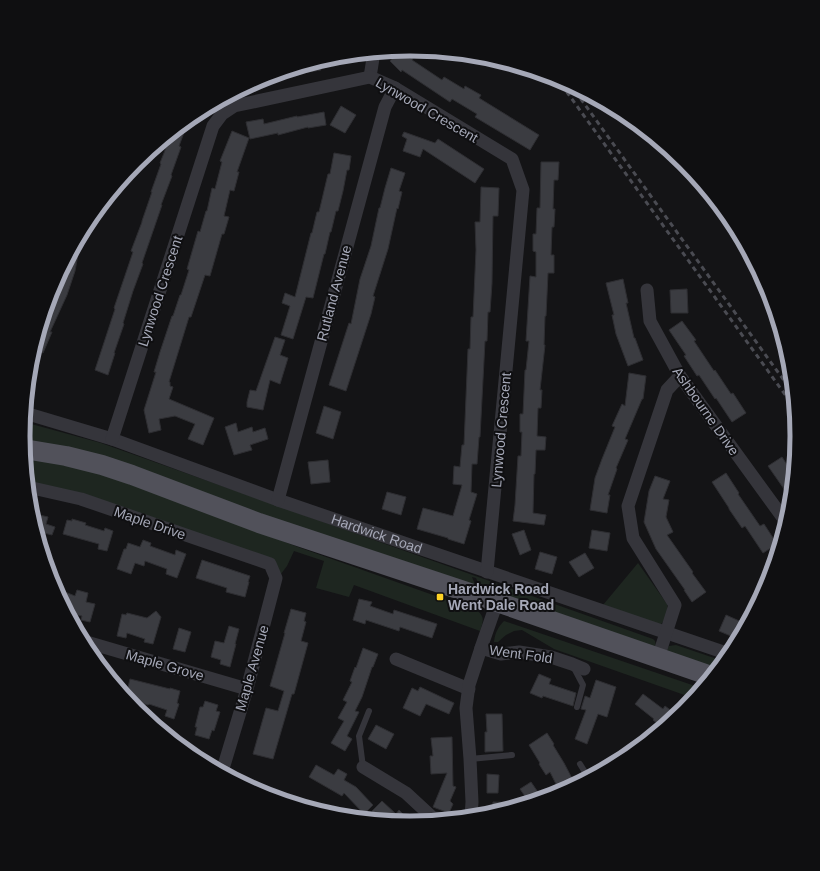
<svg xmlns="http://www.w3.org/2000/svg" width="820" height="871" font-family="Helvetica,sans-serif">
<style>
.green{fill:#1e2620}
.building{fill:#3b3c41;stroke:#2e2e32}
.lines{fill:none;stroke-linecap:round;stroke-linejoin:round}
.lane{stroke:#35353b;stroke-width:6}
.street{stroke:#35353b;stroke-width:13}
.primary{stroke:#51515a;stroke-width:20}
.rail{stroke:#4a4b52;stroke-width:3;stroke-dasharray:5 4;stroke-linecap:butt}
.poi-dot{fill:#fed224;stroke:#0f0f11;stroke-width:1.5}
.labels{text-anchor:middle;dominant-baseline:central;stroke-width:4;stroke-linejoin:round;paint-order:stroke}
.street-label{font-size:14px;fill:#a5a8b7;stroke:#0f0f11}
.poi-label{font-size:14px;font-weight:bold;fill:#a5a8b7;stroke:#0f0f11;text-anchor:start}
.rim{fill:none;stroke:#a5a8b7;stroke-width:5}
</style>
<rect width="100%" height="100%" fill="#141416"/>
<g class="green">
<path d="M24,422L101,443L653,639L655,641L656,646L653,648L480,587L476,578L472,577L476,587L24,442L23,435Z"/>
<path d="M25,457L79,467L150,491L298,547L478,611C485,618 483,621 480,631L354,585L349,597L316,588L324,561L294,551L287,566L281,574L278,568L28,483Z"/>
<path d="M638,563L667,604C669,611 666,620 660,625L603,605Z"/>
<path d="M504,621L701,688L693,698L554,649L522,630L514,631L506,635L498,642H494C495,633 498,627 504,621Z"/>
<path d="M676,645L723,661L715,671L668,655L667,649L669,646Z"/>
</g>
<g class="building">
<path d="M401,49H404L413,58L412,60L442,80L444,77L464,89L465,86L481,95L479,98L539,135L530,150L475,117L477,114L452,99L450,102L402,70L401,72L390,61Z"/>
<path d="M320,60L321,70L295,74L294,68Z"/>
<path d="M341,106L356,115L345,133L330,125Z"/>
<path d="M324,112L326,125L308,128V127L278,135V133L250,139L246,122L263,119L264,124L297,116V117Z"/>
<path d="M189,119L179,146L181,147L171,175L172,176L161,205H162L142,263L143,264L133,291L123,323L124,324L114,353H115L108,375L95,370L115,309L114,308L133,252L131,251L142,222V221L152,192H151L161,164L160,163L164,153L171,133Z"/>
<path d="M232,131L249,138L237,172H239L234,191L230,190L224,216L229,217L224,234H222L210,276L205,275L191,317H189L169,382H170V386L173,387L169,399L214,418L203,445L188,439L195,424L175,416L159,419L161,430L149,433L144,410L156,372H154L160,352L172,316H173L180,295H181L189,270L187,269L198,231L200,232L206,211H207L212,188L215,189L222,162L220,161Z"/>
<path d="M404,132L435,143L438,139L484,169L475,183L423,149L420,157L403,151L407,139L402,136Z"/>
<path d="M334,153L351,156L349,170H347L343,191L338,211H336L331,232H330L325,254H324L313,298L306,297L293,339L281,335L290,306L282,303L285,293L295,297L311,233H312L317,212H319L328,174H330Z"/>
<path d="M541,162H559L558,180H554L553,209H555L554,227H552L551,255H554V273H548L546,316H545L544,345H545L540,390H542L541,408H538L537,436L546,437L545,450H536L535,474H534L533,513L546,515L544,525L513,521L515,505L518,456H521L522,432H520V414H523L525,370H526L529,341H526L530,276L536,277V252L533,251V234H536L537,208H540Z"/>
<path d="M391,168L405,173L399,191L402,192L398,209L397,208L388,249L373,296L375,297L371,314L346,391L329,385L349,323L351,324L360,279L371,246L379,208H380L385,188Z"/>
<path d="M481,187L499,188L498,216H493L492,283L490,312H488L487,341H485L480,437H479L477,464H472L471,492L477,494L469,520L471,521L464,544L448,539V538L417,529L423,508L453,516L462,485L453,484L454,466L460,467L462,445H464L468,349H470L471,317H473L476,250L475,222H480Z"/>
<path d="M79,237L81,238L75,271L67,295L50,332H52L43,353L34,349L47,304L54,291L59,275Z"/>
<path d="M623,279L628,303H626L634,338H635L643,360L628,366L616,334L612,315H614L606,283Z"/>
<path d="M687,289L688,313H671L670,290Z"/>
<path d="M682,321L696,340L694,341L714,371L715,370L731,394L733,393L746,413L732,422L716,398L715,399L699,375L697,376L684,356L686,355L669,330Z"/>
<path d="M275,337L285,340L280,355L288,358L280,384L270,380L263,410L247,407V402L250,390L256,391Z"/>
<path d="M629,373L646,376L643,399H642L625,439L628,440L616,468L617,469L608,495H610L607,513L590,510L595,478L602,459L615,427L612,426L622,404L625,406Z"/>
<path d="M324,406L341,412L333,439L316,433Z"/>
<path d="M236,423L238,432L252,427L253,432L265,428L268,439L250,445L252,450L234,455L225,427Z"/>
<path d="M782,457L793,474L791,499L768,466Z"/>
<path d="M328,460L330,482L311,484L308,462Z"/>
<path d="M726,473L739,493L738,494L760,526L764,524L777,544L763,553L745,526L742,528L729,509V508L712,482Z"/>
<path d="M655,476L670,481L663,499L669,500L666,517L673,532L667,535L693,572L692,573L706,592L692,602L684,590H685L656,549L644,522L649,491Z"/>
<path d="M387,492L406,497L401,515L382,509Z"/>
<path d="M31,513L48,517L46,524L55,527L52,535L36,531Z"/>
<path d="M72,519L86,523L85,525L104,531L105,528L113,531L107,551L98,549L99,544L63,534L67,520L72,521Z"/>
<path d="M524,530L531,550L520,555L512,534Z"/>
<path d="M592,530L610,533L607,551L589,548Z"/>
<path d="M143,540L151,543L150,546L175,555L176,550L186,554L177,578L166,574L167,569L145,561L144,566L135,563L131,574L117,569L124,549H126L128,543L140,547Z"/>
<path d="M540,552L557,557L552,574L535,569Z"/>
<path d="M585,553L594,568L579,577L569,562Z"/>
<path d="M202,560L250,576L248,582H249L245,597L226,592L227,588L196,578Z"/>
<path d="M55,588L75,596L77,590L88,593L86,602L95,604L90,622L81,620L82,616L73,614L74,608L64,605Z"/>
<path d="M359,599L372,602L370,606L393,614L394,610L437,624L432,638L400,627L399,631L366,620L365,624L353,620Z"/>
<path d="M291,609L306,613L304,621L306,622L301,641L308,643L294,694H292L273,759L253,754L266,708L278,711L284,691L270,686L285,633H284Z"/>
<path d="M156,611L161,617L153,644L144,642L145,639L127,633L126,638L117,636L122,614L126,615L127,613L147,618Z"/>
<path d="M726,615L746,624L738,639L719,631Z"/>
<path d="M229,626L239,629L235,644H236L230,667L220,664L221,660L211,657L215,641L224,643Z"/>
<path d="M179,628L191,632L185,652L173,649Z"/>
<path d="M363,648L378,654L373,667H372L362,697L355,711L359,712L347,736L352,739L345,751L331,743L344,721L338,718L347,702L343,700L352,682L350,681L355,667L356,668Z"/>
<path d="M539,674L551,679L549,684L576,693L573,706L543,696L542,698L530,693Z"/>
<path d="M130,679L170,689V688L180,691L177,703L179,704L174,719L165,716L167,710L149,704L148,705L129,700L126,696Z"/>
<path d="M596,680L616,687L607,717L598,714L587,744L575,739L586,710L581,709L585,696L590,698Z"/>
<path d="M420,687L454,703L449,714L426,704L420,716L403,708L412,688L418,691Z"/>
<path d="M643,694L663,709L665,706L677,715L662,727L653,720L654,719L635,704Z"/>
<path d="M205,701L218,705L216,711L220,712L214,731L212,730L209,739L195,735L197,727H195L200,707H203Z"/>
<path d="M486,714H502L503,751L485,752V732H487Z"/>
<path d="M376,725L394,734L386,749L368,739Z"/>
<path d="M547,733L554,744L553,745L564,763L575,784L560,792L550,772L546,775L539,764L540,763L529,745Z"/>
<path d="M452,737L453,786L456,787L450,801L453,804L449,813L433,807L447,773L431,774L430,756H433L431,738Z"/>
<path d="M316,765L334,775L338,769L347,774L344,780L356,787L373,805L364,814L344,793L342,796L309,777Z"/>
<path d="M487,774L499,775L498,793H487Z"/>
<path d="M531,782L542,798L529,802L520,789Z"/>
<path d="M382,801L396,814L399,810L411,822L381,820L372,811Z"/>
<path d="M493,802L520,803V805L492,813Z"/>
</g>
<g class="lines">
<g class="lane">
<path d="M573,666L583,685L577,707"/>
<path d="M470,759L512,755"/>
<path d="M580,764L588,777"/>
<path d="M363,767L359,736L369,711"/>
</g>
<g class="street">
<path d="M370,77L374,52"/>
<path d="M647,290L650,321L680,376L786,522"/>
<path id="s1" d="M25,413L112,439L278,500L729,654"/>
<path d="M112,439L213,126L222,114L234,106L370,77L395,88L512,159L523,190L487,572"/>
<path d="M28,487L81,499L270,564L276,578L247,689L222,772"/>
<path d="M278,500L385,107L395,88"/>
<path d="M83,641L247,689"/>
<path d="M481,648L501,654L519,652L551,657L572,664L584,669"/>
<path d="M658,658L675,605L633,538L628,506L667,390L680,376"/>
<path d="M396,659L469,689"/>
<path d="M363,767L406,793L433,818L444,819"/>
<path d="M471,817L472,802L470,759L466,708L469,685L482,645L497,602"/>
</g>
<path class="primary" d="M24,449L66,456L102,465L132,475L259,523L497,602L711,676"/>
<g class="rail">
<path d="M556,77L794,407"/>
<path d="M570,84L793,393"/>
</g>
</g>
<rect class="poi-dot" x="436" y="593" width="8" height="8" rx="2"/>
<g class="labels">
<g class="street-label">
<text transform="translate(427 110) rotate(30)">Lynwood Crescent</text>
<text transform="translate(160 291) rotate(-72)">Lynwood Crescent</text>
<text transform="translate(334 293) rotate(-75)">Rutland Avenue</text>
<text transform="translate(706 411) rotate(55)">Ashbourne Drive</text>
<text transform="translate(501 430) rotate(-85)">Lynwood Crescent</text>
<text transform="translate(150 523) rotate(19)">Maple Drive</text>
<text stroke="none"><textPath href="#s1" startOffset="372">Hardwick Road</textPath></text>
<text transform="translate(521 654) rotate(8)">Went Fold</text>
<text transform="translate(165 665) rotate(16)">Maple Grove</text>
<text transform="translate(252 668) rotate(-74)">Maple Avenue</text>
</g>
<g class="poi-label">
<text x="448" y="589">Hardwick Road<tspan x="448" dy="16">Went Dale Road</tspan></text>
</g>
</g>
<path d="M0 0H820V871H0ZM30 436a380 380 0 1 1 760 0a380 380 0 1 1-760 0Z" fill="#0f0f11" fill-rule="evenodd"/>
<path class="rim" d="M30 436a380 380 0 1 1 760 0a380 380 0 1 1-760 0Z"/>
</svg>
